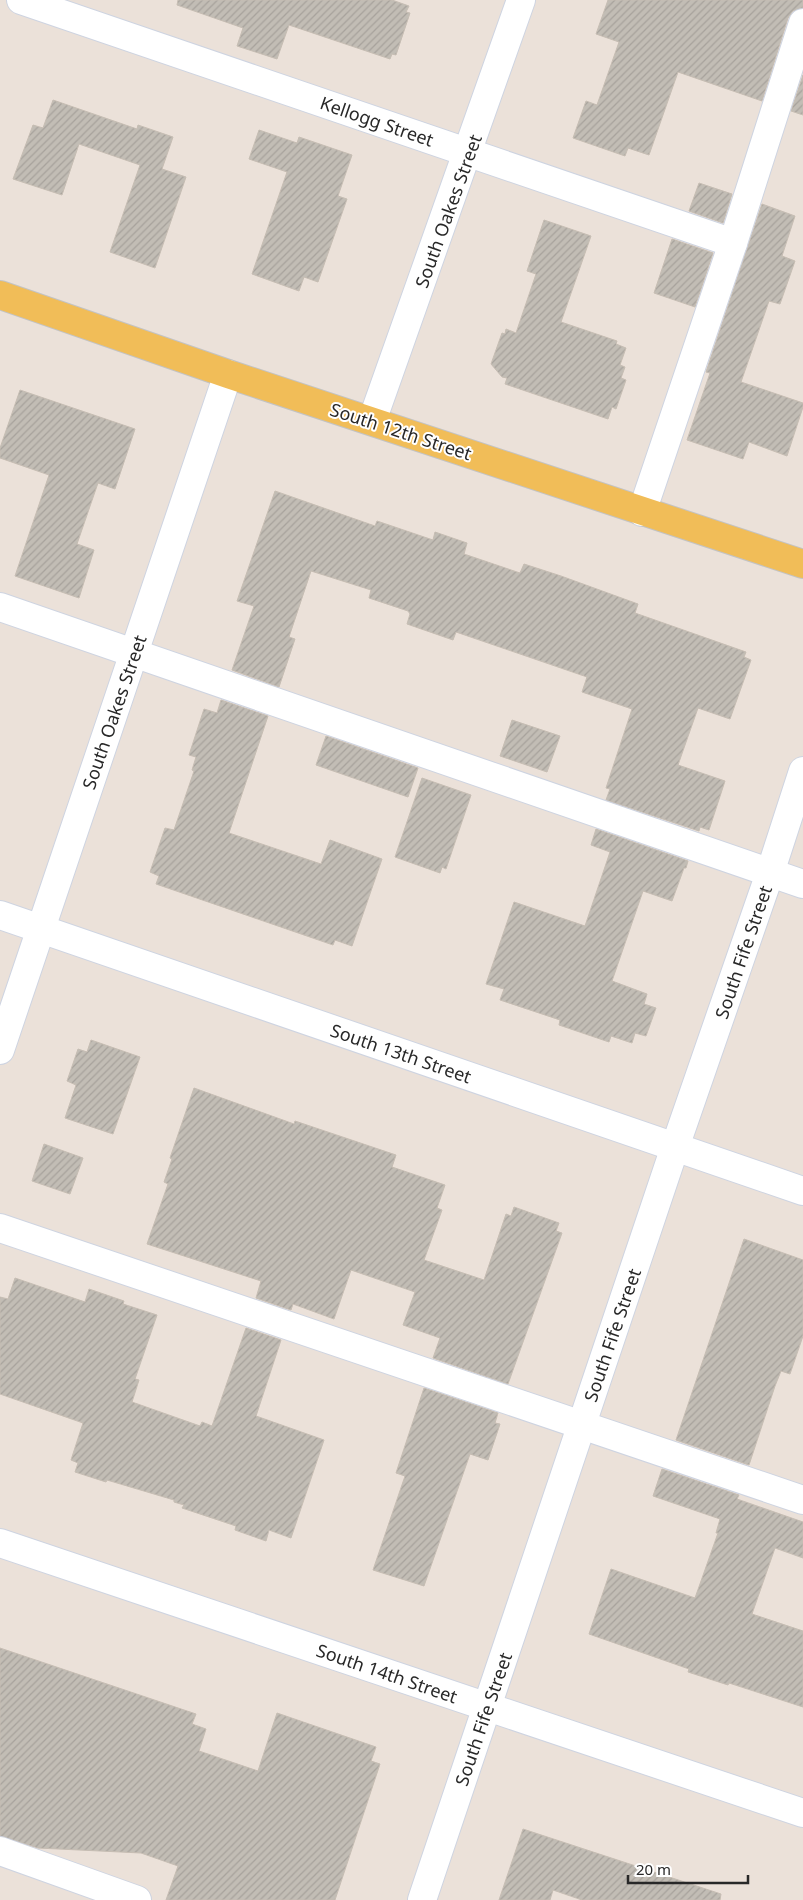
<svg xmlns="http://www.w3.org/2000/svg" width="803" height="1900" font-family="'Noto Sans',sans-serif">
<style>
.building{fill:url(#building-hatch);stroke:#c6bdb3}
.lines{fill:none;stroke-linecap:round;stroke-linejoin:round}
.minor-casing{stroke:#ced4e1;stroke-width:30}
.major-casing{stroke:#c3c3c3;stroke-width:30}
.minor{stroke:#fff;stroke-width:28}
.major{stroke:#f1bd58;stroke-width:28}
.labels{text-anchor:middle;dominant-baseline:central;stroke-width:4;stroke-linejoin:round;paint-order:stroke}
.street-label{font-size:18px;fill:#282828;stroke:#fff}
</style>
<defs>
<pattern id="building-hatch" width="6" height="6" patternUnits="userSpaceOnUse" patternTransform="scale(1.25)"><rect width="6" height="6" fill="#c2bdb5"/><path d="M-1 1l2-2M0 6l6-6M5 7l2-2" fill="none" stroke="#a7a29c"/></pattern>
</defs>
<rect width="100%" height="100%" fill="#ebe1d9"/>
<g class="building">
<path d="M178,0H392L409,6L406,12L410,13L396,55L392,54L390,59L289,25L277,59L237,46L243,28L177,5Z"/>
<path d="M608,0H803V8L793,11L788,18L762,101L678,72L649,155L628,148L625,156L573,138L586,101L597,105L619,42L596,34Z"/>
<path d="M803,75V115L791,111Z"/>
<path d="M53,100L137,129L138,125L173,137L162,169L186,177L155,268L110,252L140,165L79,144L62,195L13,179L33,125L43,128Z"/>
<path d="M259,130L297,143L299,137L352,155L338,196L347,199L318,282L304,277L299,291L252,274L287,172L249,159Z"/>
<path d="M699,183L732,194L723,223L689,211Z"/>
<path d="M762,204L795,216L782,256L795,261L780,304L769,301L741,382L803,403V407L787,456L749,442L743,459L687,440L710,373L706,372Z"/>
<path d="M544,220L591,236L561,322L617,341L616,344L626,348L620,365L625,367L621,378L626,380L616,409L612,407L608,419L505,384L507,378L502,377L491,364L502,333L505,334L506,329L516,333L536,274L527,271Z"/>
<path d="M672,239L713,253L695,307L654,293Z"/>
<path d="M20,390L135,429L115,489L98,483L77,544L94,550L79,598L15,576L49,475L0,458V448Z"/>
<path d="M275,491L375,526L377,521L433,540L435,532L467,543L464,554L520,573L524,564L561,576L638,604L635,613L746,652L744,657L751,660L730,719L698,708L678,765L725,781L709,830L700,827L699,831L606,800L610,789L606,788L632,709L582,692L587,677L456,632L453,640L407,624L410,614L408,611L369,598L371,590L311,571L289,637L295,639L279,687L232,670L254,606L237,601Z"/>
<path d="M221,700L268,716L229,833L321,864L330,840L382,859L352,946L335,940L333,945L156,884L159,876L150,872L165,828L174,830L194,771L192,770L196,757L189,755L204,709L217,713Z"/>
<path d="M512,720L560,736L547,772L500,756Z"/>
<path d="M326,736L418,768L408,797L316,765Z"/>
<path d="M422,778L471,795L446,869L442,867L440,873L395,857Z"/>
<path d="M596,829L688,861L686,868H684L672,901L643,891L612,981L647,994L644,1004L656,1008L646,1036L635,1033L632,1043L611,1036L609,1042L559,1025L560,1020L500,1000L504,989L486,984L514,902L585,926L610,852L591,845Z"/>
<path d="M91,1040L140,1057L113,1134L65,1118L76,1085L67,1081L78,1049L87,1052Z"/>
<path d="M194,1088L294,1124L295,1121L396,1155L392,1167L445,1185L437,1208L442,1210L424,1260L484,1280L506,1214L511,1216L514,1207L559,1223L556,1231L562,1233L508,1384L433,1358L440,1338L403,1325L415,1292L351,1270L334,1319L293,1304L291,1310L256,1298L261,1281L147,1244L168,1184L164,1182L172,1159L170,1158Z"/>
<path d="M44,1144L83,1158L70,1194L32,1181Z"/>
<path d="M744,1239L803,1260V1336L790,1374L781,1371L775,1386L749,1465L676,1440Z"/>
<path d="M15,1278L85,1302L89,1289L124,1301L123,1304L157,1315L135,1379L139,1380L132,1402L200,1426L202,1422L212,1426L246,1328L281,1340L256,1416L324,1440L291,1538L269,1530L266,1541L235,1530L236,1526L182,1508L184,1505L174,1502V1500L107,1480L106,1482L75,1472L78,1463L71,1460L83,1423L0,1394V1297L8,1299Z"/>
<path d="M424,1388L498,1413L495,1423L500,1424L488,1460L470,1454L424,1586L373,1570L405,1476L396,1473Z"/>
<path d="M662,1469L739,1495L737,1499L803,1522V1558L775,1548L752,1614L803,1631V1707L729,1683L728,1685L688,1672L689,1669L589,1634L611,1569L695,1598L718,1533H716L720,1519L653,1496Z"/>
<path d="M0,1648L196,1714L192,1724L206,1729L199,1751L258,1771L277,1713L376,1747L371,1761L380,1764L335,1900H166L178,1866L141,1853L38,1848L0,1836Z"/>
<path d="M523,1829L721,1894L720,1900H582L553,1890L550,1900H499Z"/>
</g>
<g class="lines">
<g class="minor-casing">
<g id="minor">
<path d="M21,0L733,243"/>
<path d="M372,421L521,0"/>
<path d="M642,512L733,243L803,23"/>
<path d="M0,607L803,884"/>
<path d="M0,915L803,1191"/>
<path d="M0,1050L228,374"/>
<path d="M0,1228L803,1500"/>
<path d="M0,1543L803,1813"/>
<path d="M0,1851L137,1900"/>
<path d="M422,1900L675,1147L770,873L803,771"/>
</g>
</g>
<g class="major-casing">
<path id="major" d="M0,295L228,374L803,564"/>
</g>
<use href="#minor" class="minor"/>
<use href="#major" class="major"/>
</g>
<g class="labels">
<g class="street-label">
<text transform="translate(377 121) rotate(19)">Kellogg Street</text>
<text transform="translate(448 211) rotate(-70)">South Oakes Street</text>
<text transform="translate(401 431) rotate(18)">South 12th Street</text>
<text transform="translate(114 712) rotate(-71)">South Oakes Street</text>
<text transform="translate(743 952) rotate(-71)">South Fife Street</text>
<text transform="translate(401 1053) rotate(19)">South 13th Street</text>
<text transform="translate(612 1335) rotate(-71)">South Fife Street</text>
<text transform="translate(387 1673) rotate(19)">South 14th Street</text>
<text transform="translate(483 1719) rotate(-71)">South Fife Street</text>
</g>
</g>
<path d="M628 1875v8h120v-8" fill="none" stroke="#282828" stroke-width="2.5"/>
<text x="636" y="1875" font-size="15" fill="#282828" stroke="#ffffff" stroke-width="4" paint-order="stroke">20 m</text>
</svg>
